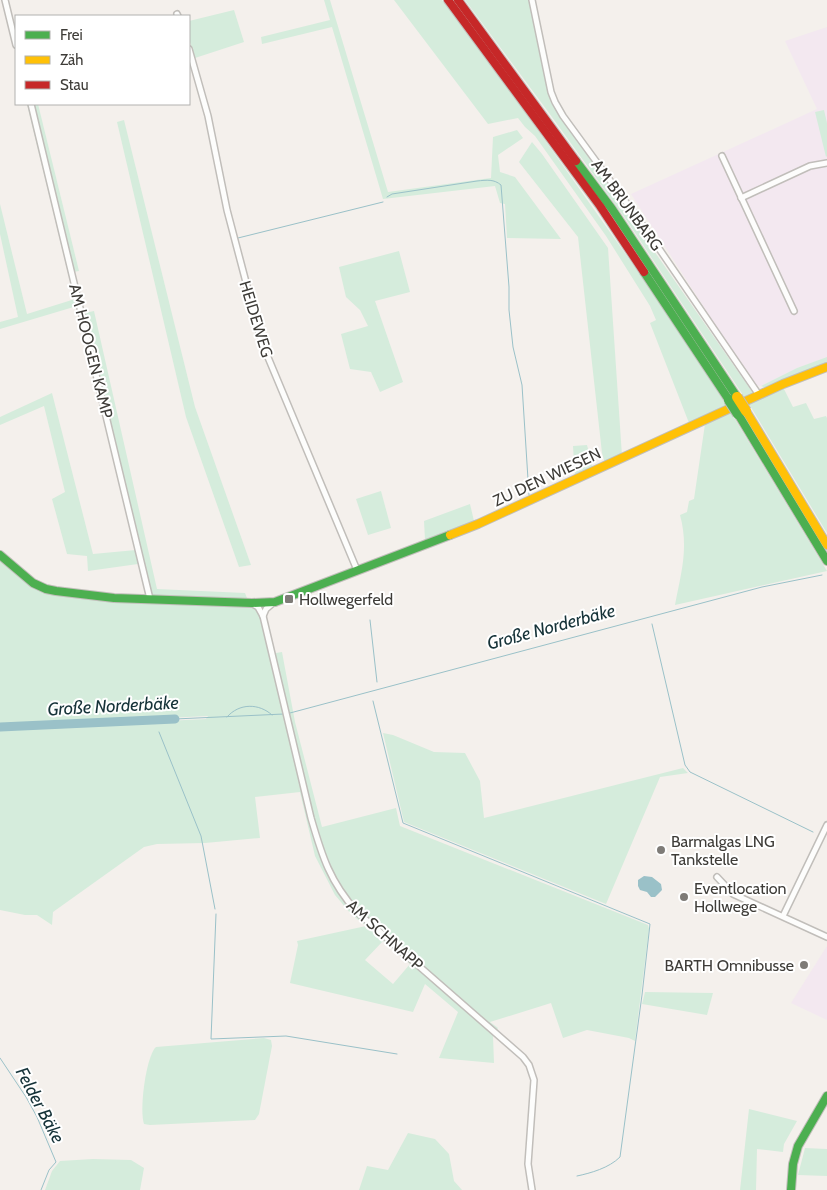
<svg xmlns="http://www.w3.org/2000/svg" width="827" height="1190" font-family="Cabin,sans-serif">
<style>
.commercial{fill:#f3e8f0}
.green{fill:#d5ecdc;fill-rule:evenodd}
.water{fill:#9ac1c8}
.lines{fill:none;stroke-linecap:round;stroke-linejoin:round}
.stream{stroke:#9ac1c8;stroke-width:1}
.river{stroke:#9ac1c8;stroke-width:9}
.street-casing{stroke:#c1beba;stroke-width:8}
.fast-casing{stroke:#c1beba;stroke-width:10}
.slow-casing{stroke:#c1beba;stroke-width:10}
.jam-casing{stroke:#c1beba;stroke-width:10}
.street{stroke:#fdfdfc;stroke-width:5}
.fast{stroke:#4caf50;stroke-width:8}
.slow{stroke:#ffc107;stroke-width:8}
.jam{stroke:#c62828;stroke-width:8}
.fast-bridge-casing{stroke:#c1beba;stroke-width:12;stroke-linecap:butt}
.slow-bridge-casing{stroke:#c1beba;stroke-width:12;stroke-linecap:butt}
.fast-bridge{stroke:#4caf50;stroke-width:10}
.slow-bridge{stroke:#ffc107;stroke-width:10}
.poi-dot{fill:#7e7b77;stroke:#fff;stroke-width:2}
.labels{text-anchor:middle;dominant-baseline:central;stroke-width:4;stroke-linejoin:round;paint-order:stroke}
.street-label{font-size:16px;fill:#3e3c38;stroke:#fff}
.poi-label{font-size:16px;fill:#3e3c38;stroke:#fff;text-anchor:start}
.water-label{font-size:18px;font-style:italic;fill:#163339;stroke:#fff}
</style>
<rect width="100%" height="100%" fill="#f4f0ec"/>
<g class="commercial">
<path d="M827,27V357L797,368L761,386L754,385L631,194L817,109L785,41Z"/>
<path d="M827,946V1020L791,1003Z"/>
</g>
<g class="green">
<path d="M324,0H330L388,192L491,178L493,137L517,130L523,138L498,155L500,172L515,177L561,239L507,238L505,204L500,203L495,186L383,199L332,27L262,44L261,37L330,20Z"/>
<path d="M394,0H442L498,74L668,314L727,406L827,571L675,605C681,573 689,548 680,515L687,512L689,501L694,499L705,424L689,423L650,323L656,320L650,306L606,236L535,136L525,127L518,118L488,124Z"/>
<path d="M465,0H529L551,103L753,393L745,398L627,221L549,113Z"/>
<path d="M234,10L244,42L195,58L189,39V21Z"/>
<path d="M27,104H38L79,271L68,273Z"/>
<path d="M824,110L827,123V156L826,157L815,112Z"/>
<path d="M124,120L195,407L251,565L239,567L186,417L117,122Z"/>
<path d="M532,142L542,154L608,248L622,456L605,463L602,453L578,237L519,162Z"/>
<path d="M0,204L27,314L75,299L77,306L0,329V322L18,317L0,234Z"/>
<path d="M399,251L410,292L375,301L403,382L380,392L371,372L350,369L341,334L368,326L360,310L346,297L339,267Z"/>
<path d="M94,311L157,589L245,593L247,598H249V606L256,610L259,615L270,654L282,652L295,722L322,827L396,808L400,826L648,925L649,929L635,1041L629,1038L587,1030L563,1038L551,1003L490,1022L498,1028L493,1036L494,1063L439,1058L458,1012L425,984L413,1012L290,983L298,945L297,941L366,926L351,914L335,895L315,856L300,792L255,797L260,838L205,843L157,844L144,847L53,912L52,925L37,915H25L0,910V729L206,719L208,716L0,726V557L48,591L152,597L85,313ZM383,941L410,964L393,984L365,960Z"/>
<path d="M827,357V365L766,388L761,386L797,368Z"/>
<path d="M783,387L793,407L806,403L814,419L826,416L827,418V533L749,404Z"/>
<path d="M52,393L93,554L136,550L138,564L88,571L87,556L67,554L52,499L65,492L44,406L0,425V417Z"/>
<path d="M587,445L593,468L575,477L573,446Z"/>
<path d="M381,491L391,528L368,535L356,499Z"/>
<path d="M470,504L474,521L425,540L424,521Z"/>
<path d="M383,733L393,735L434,752L465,753L480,781L484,818L683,768L688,773L660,777L606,904L404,822Z"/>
<path d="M645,992L713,993L707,1015L642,1004Z"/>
<path d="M264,1038L271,1040L272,1046L259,1114L255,1120L150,1125L144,1124C139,1110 146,1056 156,1047Z"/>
<path d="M749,1109L797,1121L784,1144L783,1152L757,1149L756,1190H740Z"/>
<path d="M408,1133L435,1139L449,1154L454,1181L462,1190H359L367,1166L388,1170Z"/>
<path d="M805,1148L827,1149V1176L798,1175Z"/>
<path d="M93,1159L131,1160L144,1168L140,1190H45L52,1171L60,1161Z"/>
</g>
<path class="water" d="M644,876L652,877L661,884L662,890L655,897H651L647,892L640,890L638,886V880Z"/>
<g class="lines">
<g class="stream">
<path d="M387,197L392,194L477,181C487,180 494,179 501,185L509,287V310L513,347L522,385L529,495"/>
<path d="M238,238L383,202"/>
<path d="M370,620L377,682"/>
<path d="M652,624L685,765L690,772L813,832"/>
<path d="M373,701L403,823L650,924L642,995L620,1157C609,1168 591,1173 577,1176"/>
<path d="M290,713L762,587L822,575"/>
<path d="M227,717C239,703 259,703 272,715"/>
<path d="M175,719L284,714"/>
<path d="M159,732L201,836L215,909"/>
<path d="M216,914L211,1039L286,1036L397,1054"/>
<path d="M0,1058L26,1097L37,1117L56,1162L49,1170L41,1190"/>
</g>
<path class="river" d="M0,727L175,719"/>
<g class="street-casing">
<g id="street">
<path d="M5,0L16,45"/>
<path d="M532,0L551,92L555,102L563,116L647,231L759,395"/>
<path d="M177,14L178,16"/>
<path d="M189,49L208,116L227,210L262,343L357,570"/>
<path d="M31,104L150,599"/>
<path d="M722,156L794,311"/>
<path d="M741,198L810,166L827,163"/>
<path d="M253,604L258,607L263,616L311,818C322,856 330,882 357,912L523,1057L529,1065L534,1080L528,1164L532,1190"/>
<path d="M263,616L266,609L273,603"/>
<path d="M717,877L733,894L827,937"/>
<path d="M783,916L827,825"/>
</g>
</g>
<g class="fast-casing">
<g id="fast">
<path d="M576,161L612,209L737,397"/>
<path d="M644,272L729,400"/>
<path d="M738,414L827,561"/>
<path d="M0,555L33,583L46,589L56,591L114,598L252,603L275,602L450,535"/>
<path d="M791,1190L793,1164L798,1146L827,1096"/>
</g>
</g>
<g class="slow-casing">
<g id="slow">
<path d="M746,411L827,545"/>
<path d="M450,535L478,524L783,384L827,367"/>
</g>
</g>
<g class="jam-casing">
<g id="jam">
<path d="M448,0L600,206L644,272"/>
<path d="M458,0L576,161"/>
</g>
</g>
<use href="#street" class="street"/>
<use href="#fast" class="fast"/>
<use href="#slow" class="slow"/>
<use href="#jam" class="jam"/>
<g class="fast-bridge-casing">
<path id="fast-bridge" d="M729,400L738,414"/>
</g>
<g class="slow-bridge-casing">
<path id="slow-bridge" d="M737,397L746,411"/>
</g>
<use href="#fast-bridge" class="fast-bridge"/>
<use href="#slow-bridge" class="slow-bridge"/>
</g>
<g class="poi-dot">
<rect x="284" y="594" width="10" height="10" rx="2.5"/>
<circle cx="661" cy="850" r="5"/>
<circle cx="684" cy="897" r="5"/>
<circle cx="804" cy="965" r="5"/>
</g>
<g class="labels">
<g class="street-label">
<text transform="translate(627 205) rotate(54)">AM BRUNBARG</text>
<text transform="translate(256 319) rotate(73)">HEIDEWEG</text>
<text transform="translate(91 351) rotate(76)">AM HOOGEN KAMP</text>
<text transform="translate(547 477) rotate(-25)">ZU DEN WIESEN</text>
<text transform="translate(385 935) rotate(42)">AM SCHNAPP</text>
</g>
<g class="poi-label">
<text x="299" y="599">Hollwegerfeld</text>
<text x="671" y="841">Barmalgas LNG<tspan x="671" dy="18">Tankstelle</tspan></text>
<text x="694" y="888">Eventlocation<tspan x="694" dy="18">Hollwege</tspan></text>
<text x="794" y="965" text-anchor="end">BARTH Omnibusse</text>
</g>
<g class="water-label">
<text transform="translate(551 627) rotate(-15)">Große Norderbäke</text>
<text transform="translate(113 706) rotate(-3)">Große Norderbäke</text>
<text transform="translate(40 1105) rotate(62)">Felder Bäke</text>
</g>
</g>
<rect x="15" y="15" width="175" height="90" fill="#ffffff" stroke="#b2b1af"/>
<rect x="25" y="31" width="25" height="8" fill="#4caf50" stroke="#b2b1af"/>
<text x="60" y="40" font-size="15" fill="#3e3c38">Frei</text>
<rect x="25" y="56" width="25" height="8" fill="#ffc107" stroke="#b2b1af"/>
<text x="60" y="65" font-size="15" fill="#3e3c38">Zäh</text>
<rect x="25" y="81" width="25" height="8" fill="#c62828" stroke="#b2b1af"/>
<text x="60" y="90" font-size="15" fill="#3e3c38">Stau</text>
</svg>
